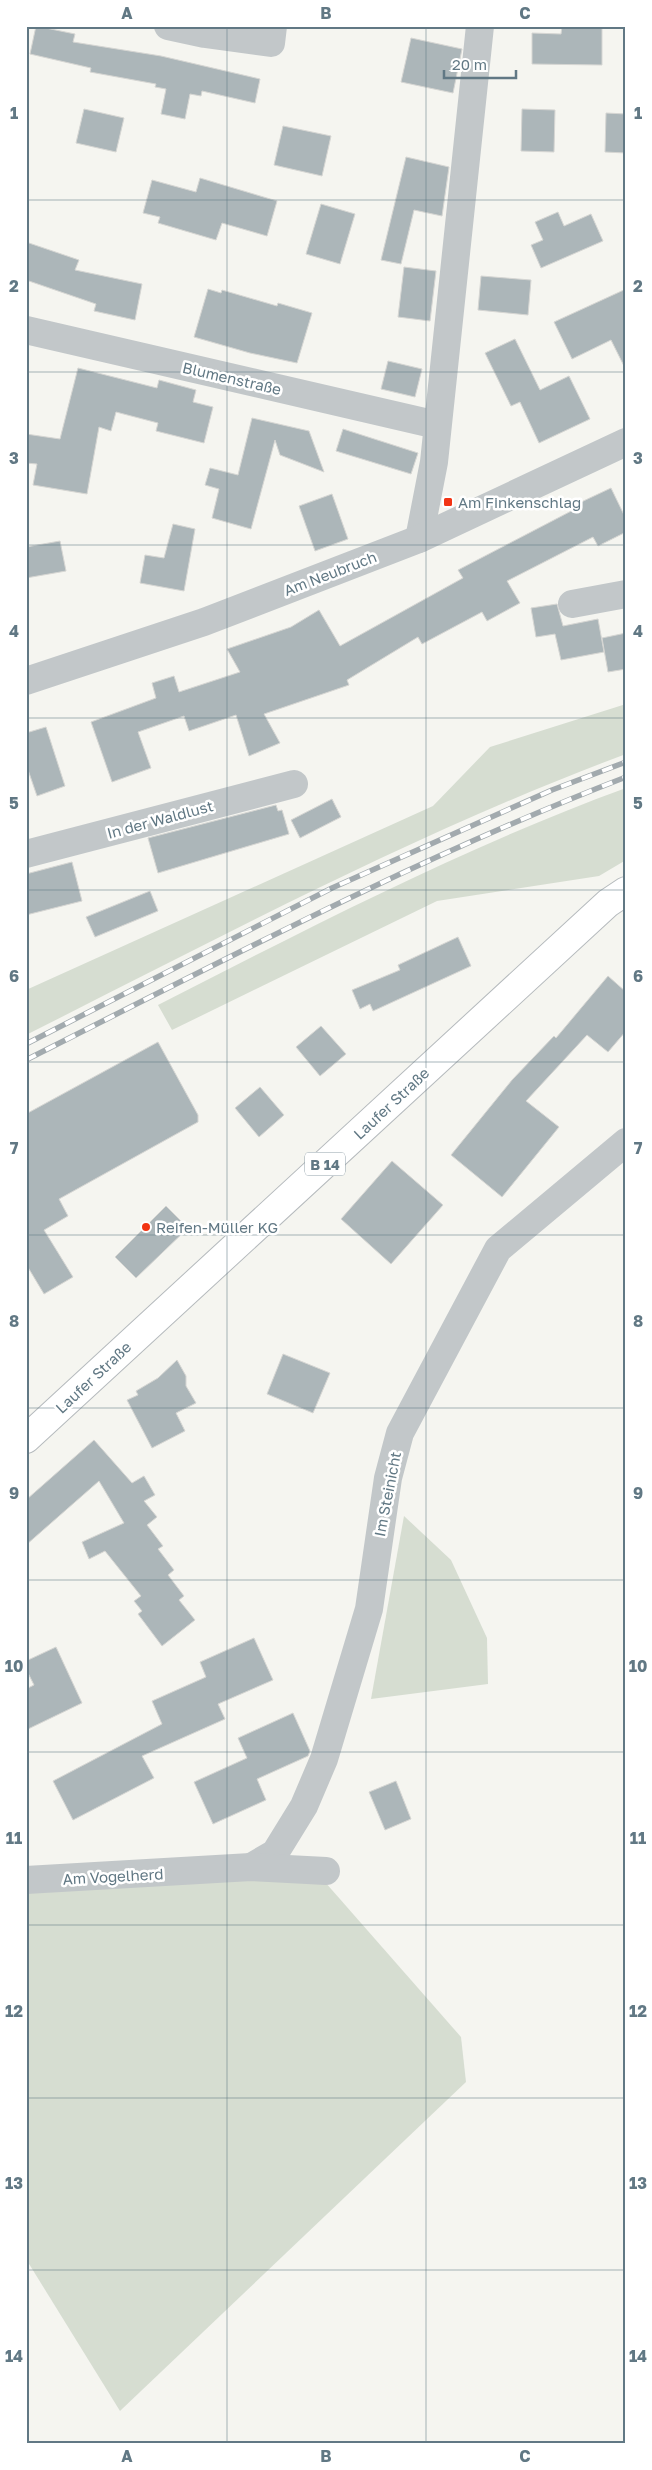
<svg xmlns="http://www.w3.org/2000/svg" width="652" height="2470" font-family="'Golos Text',sans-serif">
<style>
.green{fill:#d6ddd1}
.building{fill:#acb6b9;stroke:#d6d6d3}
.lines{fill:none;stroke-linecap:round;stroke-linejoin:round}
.major-casing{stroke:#b5babd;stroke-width:30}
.minor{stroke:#c2c7c9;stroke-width:28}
.major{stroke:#fff;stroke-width:28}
.rail-casing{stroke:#a2aaae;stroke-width:5.5}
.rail{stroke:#fff;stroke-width:4;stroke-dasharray:11;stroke-linecap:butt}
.grid{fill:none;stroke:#617884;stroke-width:1;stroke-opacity:0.55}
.poi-dot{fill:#f23414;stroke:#fff;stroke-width:2}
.labels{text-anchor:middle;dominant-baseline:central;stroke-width:5;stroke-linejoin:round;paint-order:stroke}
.shield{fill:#fff;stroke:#90a0a9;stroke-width:1}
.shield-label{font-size:14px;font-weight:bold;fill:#617884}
.street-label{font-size:15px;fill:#617884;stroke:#fff}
.poi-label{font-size:15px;fill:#617884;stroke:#fff;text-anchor:start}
.neatline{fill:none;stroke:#617884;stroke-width:2}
.grid-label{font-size:16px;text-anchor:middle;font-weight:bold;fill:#617884}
</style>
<rect width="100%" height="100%" fill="#f5f5f0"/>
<g class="green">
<path d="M626,704V754C419,831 223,936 26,1035V990L433,806L490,747Z"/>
<path d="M626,788V860L599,876L437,901L172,1030L158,1005C311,927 464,847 626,788Z"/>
<path d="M404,1516L451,1560L487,1638L488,1684L371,1699Z"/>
<path d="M200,1877L325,1882L461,2037L466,2082L120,2411L26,2259V1890Z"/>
</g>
<g class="building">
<path d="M36,26L75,34L73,42L161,56L260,79L255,103L202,91L201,96L190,94L185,119L161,114L166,89L155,87L156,84L90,72L91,68L30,54Z"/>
<path d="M562,26H602V65L532,64V33L561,34Z"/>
<path d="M411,38L462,49L453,93L401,82Z"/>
<path d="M84,109L124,118L116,152L76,143Z"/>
<path d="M522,109L555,110L554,152L521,151Z"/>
<path d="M606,113L626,114V153L605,152Z"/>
<path d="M283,126L331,136L322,176L274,165Z"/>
<path d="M406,157L449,167L442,216L414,210L401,264L381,260Z"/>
<path d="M200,178L277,201L267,236L222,223L216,240L158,223L160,217L143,213L152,180L196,192Z"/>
<path d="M321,204L355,214L340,264L306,254Z"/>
<path d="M558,212L564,226L591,214L603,241L541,268L531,245L543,240L535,222Z"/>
<path d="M26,242L79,260L75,270L142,284L135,320L94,311L96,304L26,280Z"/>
<path d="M404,267L436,271L430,321L398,317Z"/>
<path d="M481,276L531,280L528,315L478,310Z"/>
<path d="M208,289L221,293L222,290L277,306L278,303L312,313L297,363L250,353L194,337Z"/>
<path d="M626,289V370L611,340L572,359L554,322Z"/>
<path d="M515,339L540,390L569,376L590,419L539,443L520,402L511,406L485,353Z"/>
<path d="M388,361L422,369L415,397L381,389Z"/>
<path d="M78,368L157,388L159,380L196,390L193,402L213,407L204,443L156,431L158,423L116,412L111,431L99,427L87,494L33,485L37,464L26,463V434L60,439Z"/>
<path d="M252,418L309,431L324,472L280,455L275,440L251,529L212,518L219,489L205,485L210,468L238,475Z"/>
<path d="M343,429L418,453L411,474L336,451Z"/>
<path d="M611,488L626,519V532L598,546L593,537L507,581L520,603L487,621L482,612L422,644L418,637L347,680L349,685L264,714L280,743L249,756L236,715L189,731L184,716L138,732L151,768L112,782L91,722L156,698L152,683L174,676L179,692L240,672L227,649L291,627L319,610L340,646L463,578L458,570L579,507L577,504Z"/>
<path d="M332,494L348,539L315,551L299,506Z"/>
<path d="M173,524L195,529L184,591L140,583L145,555L164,558Z"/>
<path d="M60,541L66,571L26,578V547Z"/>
<path d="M557,604L563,626L598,619L604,652L561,660L555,634L536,637L531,608Z"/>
<path d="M626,633V669L608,672L602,638Z"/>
<path d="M46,727L65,786L37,796L26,764V733Z"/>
<path d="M332,799L341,817L300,838L291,820Z"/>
<path d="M276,805L278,811L282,810L289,834L158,873L148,838Z"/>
<path d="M72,862L82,901L26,915V874Z"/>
<path d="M150,891L158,911L95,937L86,917Z"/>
<path d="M458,937L471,966L373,1011L370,1004L360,1009L352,990L400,970L398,965Z"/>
<path d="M608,976L626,992V1031L608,1052L587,1035L526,1101L559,1127L502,1197L451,1155L512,1080L554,1036L556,1038Z"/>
<path d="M321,1026L346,1054L320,1076L296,1047Z"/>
<path d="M158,1042L198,1115V1122L59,1199L68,1216L44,1230L73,1277L44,1294L26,1264V1114Z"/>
<path d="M260,1087L284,1115L259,1137L235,1108Z"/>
<path d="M392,1161L443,1205L391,1264L341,1219Z"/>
<path d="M166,1206L188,1228L136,1278L115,1257Z"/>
<path d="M283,1354L330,1373L313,1413L267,1394Z"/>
<path d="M177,1360L186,1376V1386L196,1403L176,1413L185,1431L152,1448L127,1400L138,1395L136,1391L158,1378Z"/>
<path d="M94,1440L132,1483L144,1476L155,1495L144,1501L157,1517L147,1525L163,1546L158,1549L174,1570L168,1575L184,1596L179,1600L195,1620L162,1646L138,1614L142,1611L134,1601L141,1596L105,1551L89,1559L82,1542L124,1523L99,1481L26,1545V1500Z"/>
<path d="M254,1638L273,1680L218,1704L225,1719L142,1756L154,1778L73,1820L53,1781L162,1724L152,1701L206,1677L200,1662Z"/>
<path d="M56,1647L82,1703L26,1730V1689L34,1685L26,1669V1661Z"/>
<path d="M293,1713L310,1751L308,1756L257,1779L266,1800L213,1824L194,1782L247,1758L238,1738Z"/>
<path d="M396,1781L411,1819L385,1830L369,1792Z"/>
</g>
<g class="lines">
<g class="major-casing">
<path id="major" d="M26,1439L608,903L626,891"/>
</g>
<g class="minor">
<path d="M168,26L205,34L271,43L273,26"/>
<path d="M26,330L437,425"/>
<path d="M419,539L434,462L480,26"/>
<path d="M572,604L626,594"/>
<path d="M26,681L204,622L419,539L626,442"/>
<path d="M26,854L294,784"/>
<path d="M251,1867L275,1853L304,1806L324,1759L369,1609L388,1478L400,1433L498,1249L626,1142"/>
<path d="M26,1880L251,1867L326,1871"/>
</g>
<use href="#major" class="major"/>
<g class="rail-casing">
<g id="rail">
<path d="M26,1044L332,888L552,790L626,762"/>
<path d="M26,1060C224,960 419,857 626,777"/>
</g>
</g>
<use href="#rail" class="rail"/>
</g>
<path class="grid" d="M227,26V2444M426,26V2444M26,200H626M26,372H626M26,545H626M26,718H626M26,890H626M26,1062H626M26,1235H626M26,1408H626M26,1580H626M26,1752H626M26,1925H626M26,2098H626M26,2270H626"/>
<g class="poi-dot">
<rect x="443" y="497" width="10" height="10" rx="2.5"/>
<circle cx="146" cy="1227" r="5"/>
</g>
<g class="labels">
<rect class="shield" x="305" y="1152.5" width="40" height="23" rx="4"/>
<g class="shield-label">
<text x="325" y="1164">B 14</text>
</g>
<g class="street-label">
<text transform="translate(232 378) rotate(13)">Blumenstraße</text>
<text transform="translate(330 573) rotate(-21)">Am Neubruch</text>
<text transform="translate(160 819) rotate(-15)">In der Waldlust</text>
<text transform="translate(391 1103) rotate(-43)">Laufer Straße</text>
<text transform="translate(93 1377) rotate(-43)">Laufer Straße</text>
<text transform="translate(387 1494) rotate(-79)">Im Steinicht</text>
<text transform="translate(113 1876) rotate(-3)">Am Vogelherd</text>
</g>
<g class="poi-label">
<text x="458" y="502">Am Finkenschlag</text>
<text x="156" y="1227">Reifen-Müller KG</text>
</g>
</g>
<rect width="652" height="2470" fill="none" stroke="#ffffff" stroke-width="55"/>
<path d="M444 70v8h72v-8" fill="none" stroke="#617884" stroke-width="2.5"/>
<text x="452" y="70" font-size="15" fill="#617884" stroke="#ffffff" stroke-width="4" paint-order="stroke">20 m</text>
<rect x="28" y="28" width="596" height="2414" class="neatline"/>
<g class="grid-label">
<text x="127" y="19">A</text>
<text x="326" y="19">B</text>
<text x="525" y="19">C</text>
<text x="14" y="119">1</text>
<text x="638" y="119">1</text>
<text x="14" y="292">2</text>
<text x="638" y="292">2</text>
<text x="14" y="464">3</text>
<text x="638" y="464">3</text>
<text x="14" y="637">4</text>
<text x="638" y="637">4</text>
<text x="14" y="809">5</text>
<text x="638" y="809">5</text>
<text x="14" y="982">6</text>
<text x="638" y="982">6</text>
<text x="14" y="1154">7</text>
<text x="638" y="1154">7</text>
<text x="14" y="1327">8</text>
<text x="638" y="1327">8</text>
<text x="14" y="1499">9</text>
<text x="638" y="1499">9</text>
<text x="14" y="1672">10</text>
<text x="638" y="1672">10</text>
<text x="14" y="1844">11</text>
<text x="638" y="1844">11</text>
<text x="14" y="2017">12</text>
<text x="638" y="2017">12</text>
<text x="14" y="2189">13</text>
<text x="638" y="2189">13</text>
<text x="14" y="2362">14</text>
<text x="638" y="2362">14</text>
<text x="127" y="2462">A</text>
<text x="326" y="2462">B</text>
<text x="525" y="2462">C</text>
</g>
</svg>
